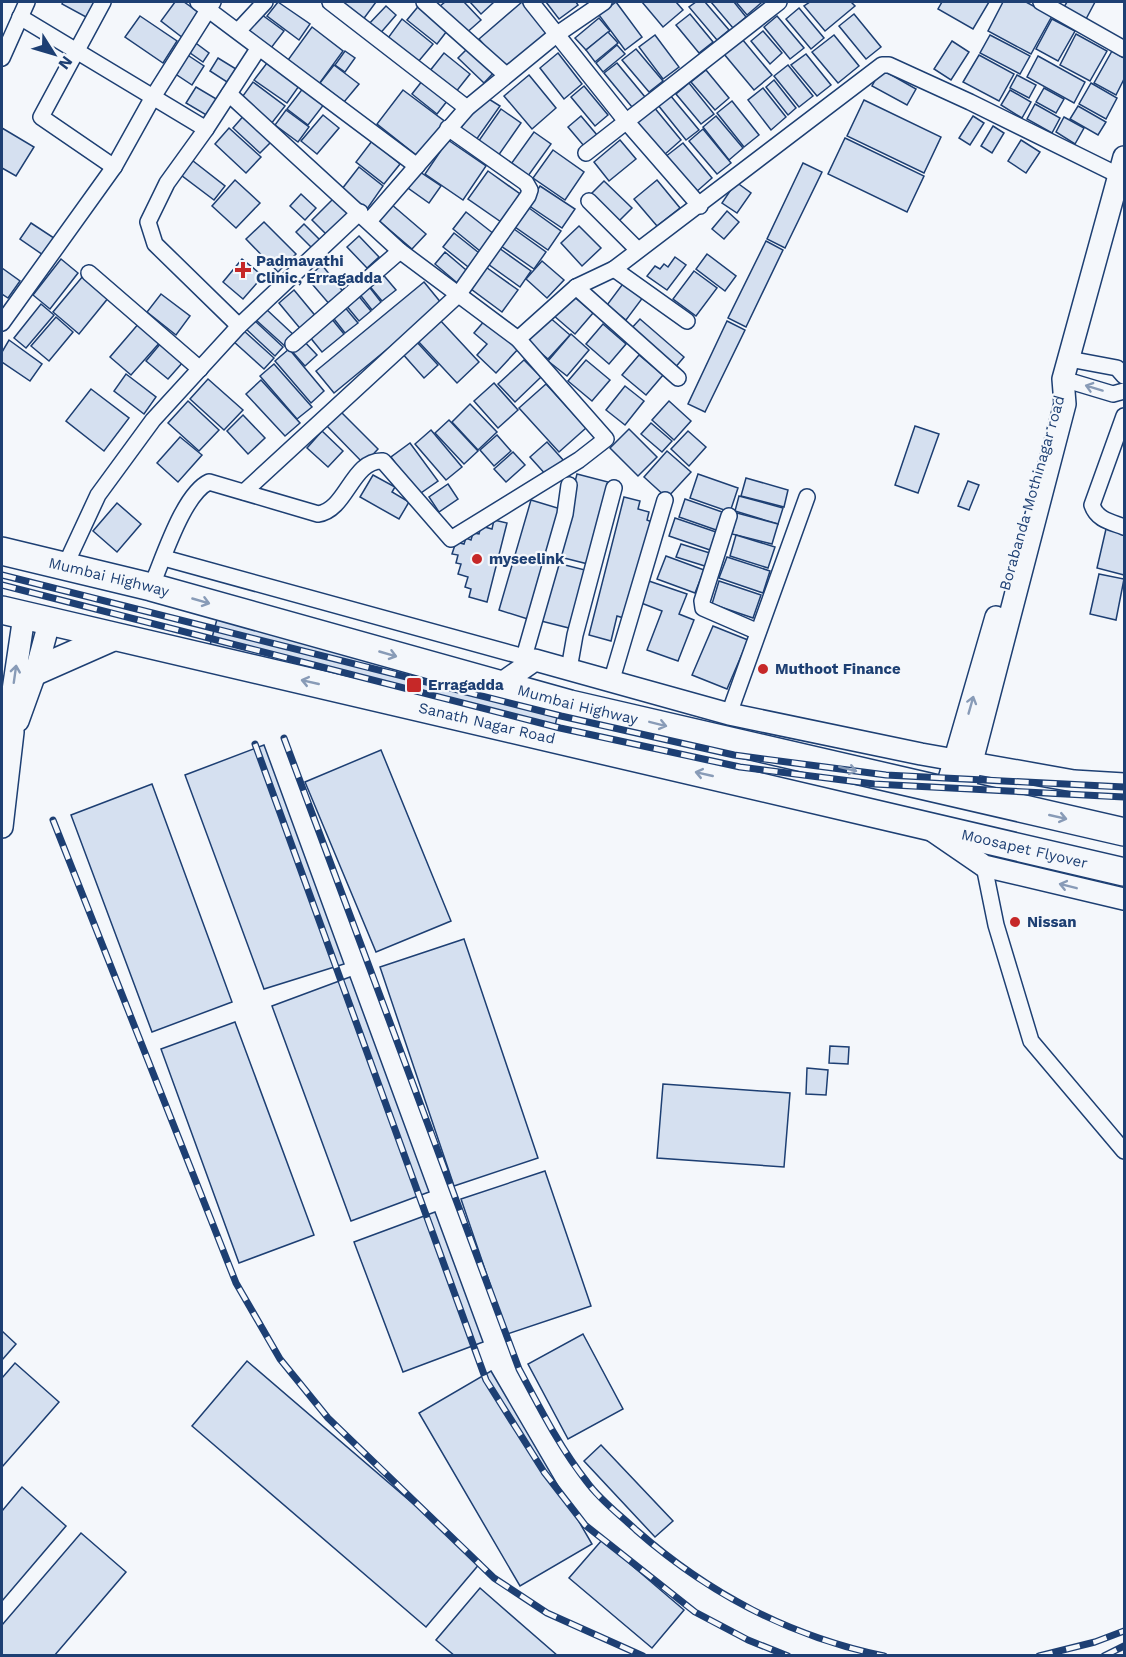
<svg xmlns="http://www.w3.org/2000/svg" width="1126" height="1657" font-family="'Work Sans',sans-serif">
<style>
.building{fill:#d5e0f0;stroke:#1d3f73;stroke-width:1.5}
.lines{fill:none;stroke-linecap:round;stroke-linejoin:round}
.street-casing{stroke:#1d3f73;stroke-width:18}
.secondary-casing{stroke:#1d3f73;stroke-width:24}
.highway-casing{stroke:#1d3f73;stroke-width:30}
.street{stroke:#f4f7fb;stroke-width:15}
.secondary{stroke:#f4f7fb;stroke-width:21}
.highway{stroke:#f4f7fb;stroke-width:27}
.rail-casing{stroke:#1d3f73;stroke-width:7}
.rail{stroke:#f4f7fb;stroke-width:4.5;stroke-dasharray:14;stroke-linecap:butt}
.oneway{stroke:#889bb7}
.poi-dot{fill:#c62828;stroke:#f4f7fb;stroke-width:2}
.labels{text-anchor:middle;dominant-baseline:central;stroke-width:4.5;stroke-linejoin:round;paint-order:stroke}
.poi-label{font-size:15px;font-weight:bold;fill:#1d3f73;stroke:#f4f7fb;text-anchor:start}
.street-label{font-size:15px;fill:#1d3f73;stroke:#f4f7fb}
</style>
<rect width="100%" height="100%" fill="#f4f7fb"/>
<g class="building">
<path d="M63,2H95L86,17L62,4Z"/>
<path d="M175,2H184L201,14L183,38L161,21Z"/>
<path d="M278,2L310,24L299,40L267,16Z"/>
<path d="M346,2H376L362,21L342,7Z"/>
<path d="M445,2H464L481,20L464,35L439,7Z"/>
<path d="M470,2H494L481,14Z"/>
<path d="M522,2L548,33L505,69L479,39Z"/>
<path d="M546,2H576L578,5L559,19Z"/>
<path d="M616,2L642,37L625,50L599,15Z"/>
<path d="M642,2H676L683,10L663,27Z"/>
<path d="M696,2H705L729,30L717,40L689,7Z"/>
<path d="M711,2H734L746,17L733,28Z"/>
<path d="M736,2H760L761,3L747,15Z"/>
<path d="M810,2H851L855,6L825,31L804,6Z"/>
<path d="M942,2H989L973,29L938,9Z"/>
<path d="M1003,2H1026L1052,16L1031,54L988,31Z"/>
<path d="M1067,2H1095L1086,19L1064,7Z"/>
<path d="M421,3L450,27L437,44L407,20Z"/>
<path d="M386,6L396,15L378,36L367,26Z"/>
<path d="M799,8L824,38L811,49L786,19Z"/>
<path d="M258,12L284,31L271,48L246,28Z"/>
<path d="M690,14L713,42L699,53L676,25Z"/>
<path d="M854,14L881,47L866,59L839,26Z"/>
<path d="M140,16L177,41L163,63L125,37Z"/>
<path d="M777,16L804,48L790,59L764,27Z"/>
<path d="M599,18L610,31L586,50L575,38Z"/>
<path d="M402,19L433,44L418,62L388,38Z"/>
<path d="M1052,19L1075,31L1058,61L1036,49Z"/>
<path d="M312,27L343,51L319,84L288,60Z"/>
<path d="M763,31L782,53L770,64L751,41Z"/>
<path d="M608,32L618,43L595,62L586,50Z"/>
<path d="M1076,34L1107,51L1090,81L1060,65Z"/>
<path d="M655,35L679,67L663,79L639,47Z"/>
<path d="M834,35L859,66L838,83L812,52Z"/>
<path d="M990,35L1030,56L1020,74L980,53Z"/>
<path d="M742,39L772,75L754,90L724,54Z"/>
<path d="M193,41L209,53L203,62L186,50Z"/>
<path d="M952,41L969,52L951,80L934,69Z"/>
<path d="M471,45L496,70L484,83L458,58Z"/>
<path d="M617,45L625,54L603,72L596,63Z"/>
<path d="M636,49L663,81L649,92L622,60Z"/>
<path d="M345,51L355,58L345,72L335,65Z"/>
<path d="M1112,51L1124,58V79L1116,95L1094,83Z"/>
<path d="M183,52L204,66L192,85L171,71Z"/>
<path d="M444,53L470,74L455,93L429,72Z"/>
<path d="M558,53L582,84L564,99L540,68Z"/>
<path d="M806,54L831,85L817,96L791,65Z"/>
<path d="M979,55L1014,74L999,101L963,82Z"/>
<path d="M1038,56L1085,82L1074,103L1027,77Z"/>
<path d="M218,58L236,69L227,82L210,71Z"/>
<path d="M267,63L299,86L287,103L254,80Z"/>
<path d="M617,63L645,97L632,107L604,73Z"/>
<path d="M334,65L359,84L344,102L320,83Z"/>
<path d="M788,65L813,96L799,107L774,76Z"/>
<path d="M881,69L916,89L907,105L872,86Z"/>
<path d="M706,70L729,98L715,110L691,82Z"/>
<path d="M529,75L556,108L532,129L504,96Z"/>
<path d="M1017,75L1036,85L1029,98L1010,88Z"/>
<path d="M426,76L451,96L437,114L412,94Z"/>
<path d="M774,80L796,108L788,115L766,87Z"/>
<path d="M253,82L285,106L271,124L240,100Z"/>
<path d="M689,83L714,114L701,124L676,94Z"/>
<path d="M1091,83L1117,98L1106,119L1079,104Z"/>
<path d="M584,86L608,115L595,126L571,97Z"/>
<path d="M196,87L218,100L208,116L186,103Z"/>
<path d="M304,87L325,103L308,125L287,109Z"/>
<path d="M763,88L786,117L771,130L748,100Z"/>
<path d="M1044,88L1064,99L1056,113L1036,102Z"/>
<path d="M403,90L447,123L420,158L377,124Z"/>
<path d="M1010,90L1031,102L1022,118L1001,105Z"/>
<path d="M670,95L699,130L686,140L658,105Z"/>
<path d="M484,96L500,106L476,140L460,129Z"/>
<path d="M864,100L941,137L924,173L847,136Z"/>
<path d="M732,101L759,135L744,147L717,113Z"/>
<path d="M1035,104L1060,118L1052,133L1027,119Z"/>
<path d="M653,106L681,140L664,155L635,120Z"/>
<path d="M1078,106L1106,122L1098,135L1070,119Z"/>
<path d="M501,109L521,123L498,156L478,142Z"/>
<path d="M286,110L309,127L298,142L275,125Z"/>
<path d="M246,113L274,139L260,153L233,128Z"/>
<path d="M323,115L339,128L317,154L301,141Z"/>
<path d="M581,116L597,135L584,146L568,127Z"/>
<path d="M716,116L743,148L729,160L703,127Z"/>
<path d="M973,116L984,123L970,145L959,138Z"/>
<path d="M1064,117L1084,128L1075,144L1056,132Z"/>
<path d="M993,126L1004,133L992,153L981,146Z"/>
<path d="M2,128L34,147L16,176L2,168Z"/>
<path d="M229,128L261,157L246,173L215,144Z"/>
<path d="M703,129L731,163L717,174L689,141Z"/>
<path d="M534,132L551,144L528,176L511,164Z"/>
<path d="M845,138L924,176L907,212L828,174Z"/>
<path d="M448,140L486,166L463,200L425,174Z"/>
<path d="M620,140L636,159L609,181L594,162Z"/>
<path d="M1021,140L1040,152L1026,173L1008,161Z"/>
<path d="M372,141L400,164L384,184L356,162Z"/>
<path d="M683,143L712,178L695,193L665,157Z"/>
<path d="M553,150L584,172L565,200L533,178Z"/>
<path d="M188,157L225,186L214,200L177,172Z"/>
<path d="M803,163L822,172L785,248L767,239Z"/>
<path d="M359,167L383,186L367,209L342,189Z"/>
<path d="M488,171L523,196L504,224L468,199Z"/>
<path d="M420,172L441,186L429,203L408,188Z"/>
<path d="M235,180L260,203L236,228L212,206Z"/>
<path d="M657,180L680,208L657,226L634,199Z"/>
<path d="M604,181L632,208L619,221L591,194Z"/>
<path d="M736,182L751,193L737,213L722,203Z"/>
<path d="M540,186L575,209L562,228L528,205Z"/>
<path d="M301,194L316,208L305,220L290,206Z"/>
<path d="M334,198L351,216L329,237L312,220Z"/>
<path d="M391,204L426,234L412,249L378,220Z"/>
<path d="M529,208L561,231L548,250L515,227Z"/>
<path d="M727,211L739,222L724,239L712,229Z"/>
<path d="M466,212L494,234L480,251L453,229Z"/>
<path d="M264,222L296,254L278,272L246,239Z"/>
<path d="M31,223L57,240L46,257L20,239Z"/>
<path d="M304,224L320,240L312,248L296,232Z"/>
<path d="M579,226L601,248L582,266L561,243Z"/>
<path d="M514,229L546,252L534,269L501,246Z"/>
<path d="M454,233L483,256L472,270L443,247Z"/>
<path d="M359,236L379,257L367,268L347,247Z"/>
<path d="M766,241L783,250L746,327L728,318Z"/>
<path d="M499,248L531,271L520,287L488,264Z"/>
<path d="M445,252L472,275L462,287L435,264Z"/>
<path d="M707,254L736,276L725,291L696,269Z"/>
<path d="M675,257L686,265L667,290L647,276L655,266L660,269L664,264L668,267Z"/>
<path d="M61,259L78,273L50,309L33,295Z"/>
<path d="M242,259L263,276L243,299L223,282Z"/>
<path d="M542,261L564,280L547,298L526,279Z"/>
<path d="M322,265L345,294L331,306L307,278Z"/>
<path d="M483,265L518,290L502,312L467,286Z"/>
<path d="M2,268L20,281L8,298L2,294Z"/>
<path d="M380,271L396,290L382,301L367,283Z"/>
<path d="M694,271L717,288L696,316L673,299Z"/>
<path d="M83,276L109,297L79,334L53,312Z"/>
<path d="M625,281L644,296L626,320L607,305Z"/>
<path d="M424,282L442,304L334,393L316,371Z"/>
<path d="M367,284L381,302L372,310L358,292Z"/>
<path d="M294,290L318,319L303,332L279,303Z"/>
<path d="M161,294L190,316L176,335L147,312Z"/>
<path d="M357,294L371,311L359,321L345,304Z"/>
<path d="M571,294L593,313L575,334L553,315Z"/>
<path d="M41,304L54,315L26,348L14,338Z"/>
<path d="M343,305L358,323L345,333L331,315Z"/>
<path d="M266,309L296,337L287,348L256,320Z"/>
<path d="M548,316L570,335L548,359L527,341Z"/>
<path d="M56,317L73,332L49,361L31,346Z"/>
<path d="M331,318L344,334L322,352L309,336Z"/>
<path d="M439,319L479,362L457,383L417,340Z"/>
<path d="M486,319L519,348L496,373L477,355L487,344L474,333Z"/>
<path d="M640,319L684,357L674,369L630,330Z"/>
<path d="M254,320L283,347L275,356L246,329Z"/>
<path d="M727,321L745,330L705,412L688,404Z"/>
<path d="M140,322L162,340L131,375L110,357Z"/>
<path d="M603,324L626,344L609,364L586,344Z"/>
<path d="M243,330L274,358L264,369L233,341Z"/>
<path d="M571,334L589,350L567,376L548,361Z"/>
<path d="M301,338L317,355L305,366L290,349Z"/>
<path d="M9,340L42,364L30,381L2,362V352Z"/>
<path d="M415,340L438,365L424,378L401,352Z"/>
<path d="M161,343L183,362L168,379L146,361Z"/>
<path d="M289,349L324,391L311,403L275,361Z"/>
<path d="M639,355L663,375L646,395L622,375Z"/>
<path d="M524,360L541,377L515,402L498,384Z"/>
<path d="M586,360L610,380L592,401L568,381Z"/>
<path d="M274,364L312,407L297,419L260,376Z"/>
<path d="M126,374L156,397L144,414L114,391Z"/>
<path d="M208,379L243,410L224,430L190,399Z"/>
<path d="M261,380L300,423L285,436L246,394Z"/>
<path d="M494,383L518,410L498,428L474,401Z"/>
<path d="M546,384L586,428L559,452L519,408Z"/>
<path d="M625,386L644,401L625,425L606,410Z"/>
<path d="M91,389L129,418L104,451L66,421Z"/>
<path d="M188,401L219,430L199,451L168,423Z"/>
<path d="M669,401L691,421L674,440L652,420Z"/>
<path d="M470,404L497,432L478,450L452,422Z"/>
<path d="M340,411L378,449L364,464L326,425Z"/>
<path d="M243,415L265,438L248,454L227,431Z"/>
<path d="M449,420L478,451L464,464L435,433Z"/>
<path d="M651,423L672,441L662,452L641,434Z"/>
<path d="M915,426L939,434L918,493L895,485Z"/>
<path d="M629,429L657,457L638,476L610,448Z"/>
<path d="M431,430L462,467L446,480L415,444Z"/>
<path d="M322,431L343,451L328,467L307,448Z"/>
<path d="M688,431L706,447L689,466L671,449Z"/>
<path d="M497,435L511,451L494,466L480,450Z"/>
<path d="M180,437L202,455L178,482L157,463Z"/>
<path d="M547,442L564,461L547,476L530,457Z"/>
<path d="M410,443L438,481L418,495L391,457Z"/>
<path d="M667,451L691,472L667,498L644,477Z"/>
<path d="M513,452L525,465L506,482L494,469Z"/>
<path d="M577,474L608,482L588,564L556,556Z"/>
<path d="M698,474L738,488L730,512L690,498Z"/>
<path d="M373,475L395,487L392,492L409,502L399,519L360,497Z"/>
<path d="M746,478L788,490L784,507L741,496Z"/>
<path d="M968,481L979,485L969,510L958,506Z"/>
<path d="M448,484L458,499L439,512L429,497Z"/>
<path d="M739,496L783,508L778,524L735,511Z"/>
<path d="M624,497L640,501L638,509L649,512L647,520L652,522L627,619L617,616L611,641L589,635Z"/>
<path d="M685,499L725,513L719,531L679,517Z"/>
<path d="M531,500L564,510L531,620L499,610Z"/>
<path d="M117,503L141,524L117,552L93,531Z"/>
<path d="M737,513L778,524L772,544L732,534Z"/>
<path d="M675,518L716,532L710,550L669,536Z"/>
<path d="M494,520L507,523L487,602L469,597L471,589L465,587L468,577L458,574L461,564L456,563L458,555L452,554L456,542L464,544L466,538L471,540L473,533L479,534L481,526L492,529Z"/>
<path d="M1106,529L1124,534V575L1097,568Z"/>
<path d="M736,535L775,547L768,568L730,556Z"/>
<path d="M681,544L713,554L708,567L676,557Z"/>
<path d="M666,556L704,570L695,593L657,579Z"/>
<path d="M727,557L770,571L763,593L719,578Z"/>
<path d="M553,562L585,570L569,628L537,620Z"/>
<path d="M1099,574L1124,579L1116,620L1090,614Z"/>
<path d="M643,579L687,594L679,614L694,620L678,661L647,650L662,611L636,601Z"/>
<path d="M719,581L761,595L753,618L712,604Z"/>
<path d="M220,608L563,693L550,746L206,660Z"/>
<path d="M713,626L748,640L727,689L692,675Z"/>
<path d="M264,745L344,964L264,989L185,775Z"/>
<path d="M381,750L451,921L376,952L305,782Z"/>
<path d="M152,784L232,1002L152,1032L71,815Z"/>
<path d="M464,939L538,1158L454,1186L380,967Z"/>
<path d="M350,977L429,1192L351,1221L272,1006Z"/>
<path d="M235,1022L314,1235L239,1263L161,1049Z"/>
<path d="M830,1046L849,1047L848,1064L829,1063Z"/>
<path d="M807,1068L828,1070L826,1095L806,1094Z"/>
<path d="M663,1084L790,1093L784,1167L657,1158Z"/>
<path d="M545,1171L591,1306L507,1334L461,1199Z"/>
<path d="M435,1212L483,1342L403,1372L354,1242Z"/>
<path d="M2,1331L16,1344L2,1360Z"/>
<path d="M583,1334L623,1409L568,1439L528,1364Z"/>
<path d="M247,1361L481,1562L426,1627L192,1426Z"/>
<path d="M15,1363L59,1402L2,1467V1378Z"/>
<path d="M491,1371L592,1544L520,1586L419,1413Z"/>
<path d="M601,1445L673,1521L655,1537L584,1461Z"/>
<path d="M22,1487L66,1526L2,1601V1511Z"/>
<path d="M81,1533L126,1572L54,1656H2V1625Z"/>
<path d="M602,1540L684,1610L652,1648L569,1578Z"/>
<path d="M480,1588L558,1656H455L436,1640Z"/>
</g>
<g class="lines">
<g class="street-casing">
<g id="street">
<path d="M103,2L41,117L114,167"/>
<path d="M198,2L417,166"/>
<path d="M330,2L467,108"/>
<path d="M424,2L506,75"/>
<path d="M531,2L625,120L700,206"/>
<path d="M1041,2L1124,49"/>
<path d="M20,17L206,129L258,49"/>
<path d="M238,31L265,2"/>
<path d="M2,58L27,2"/>
<path d="M206,129L167,183L148,222L155,244L239,326"/>
<path d="M586,153L779,2"/>
<path d="M589,201L638,250"/>
<path d="M369,221L467,108L556,35L604,2"/>
<path d="M614,269L687,321"/>
<path d="M89,273L200,369"/>
<path d="M576,287L678,378"/>
<path d="M2,323L114,167L153,97L213,2"/>
<path d="M518,339L576,287L614,269L882,65H889L970,102L1120,176"/>
<path d="M293,344L400,251"/>
<path d="M1069,359L1117,368L1124,376"/>
<path d="M1063,379L1113,394L1124,391"/>
<path d="M1124,416L1092,505C1097,520 1111,522 1124,527"/>
<path d="M244,492L458,295L528,196L530,190L526,183L448,128"/>
<path d="M729,516L702,601L703,608L756,631"/>
<path d="M164,558L535,660"/>
<path d="M65,566L98,495L153,420L239,326L360,212"/>
<path d="M151,587C163,560 183,494 209,482L318,514C347,510 352,459 383,461L451,539L579,460L606,439L518,339L400,251L229,94"/>
<path d="M524,657L565,514L569,485"/>
<path d="M569,669L575,635L614,488"/>
<path d="M612,679L665,500"/>
<path d="M729,714L807,497"/>
<path d="M984,866L996,925L1031,1041L1124,1151"/>
</g>
</g>
<g class="secondary-casing">
<g id="secondary">
<path d="M499,685L535,660L729,714L921,754L1074,781L1124,784"/>
<path d="M18,721L36,671L49,623"/>
<path d="M945,793L996,617"/>
<path d="M963,796L1065,404L1063,379L1124,157"/>
<path d="M2,827L13,732L11,704L24,616"/>
<path d="M933,831L984,866L1124,899"/>
</g>
</g>
<g class="highway-casing">
<g id="highway">
<path id="s1" d="M2,551L151,587L570,704L1124,832"/>
<path id="s2" d="M2,610L1124,872"/>
<path d="M36,671L113,637"/>
</g>
</g>
<use href="#street" class="street"/>
<use href="#secondary" class="secondary"/>
<use href="#highway" class="highway"/>
<g class="rail-casing">
<g id="rail">
<path d="M2,575L561,716L734,755L886,775L1124,787"/>
<path d="M2,585L560,728L740,767L874,784L1124,797"/>
<path d="M284,738L519,1369C540,1408 560,1448 587,1482C600,1500 620,1515 636,1530C709,1594 789,1636 884,1656"/>
<path d="M255,744L486,1380L544,1472L585,1525L695,1612L748,1640L788,1656"/>
<path d="M53,820L236,1283L280,1359L328,1418L494,1578L547,1613L643,1656"/>
<path d="M1039,1656L1095,1642L1124,1631"/>
<path d="M1104,1656L1124,1646"/>
</g>
</g>
<use href="#rail" class="rail"/>
</g>
<defs><path id="oneway-shaft" d="M-6 0H5M1.5-3L5.5 0L1.5 3" fill="none" stroke-width="1.6" stroke-linecap="round" stroke-linejoin="round" transform="scale(1.5)"/></defs>
<g class="oneway">
<use href="#oneway-shaft" transform="translate(1094 388) rotate(-163)"/>
<use href="#oneway-shaft" transform="translate(201 601) rotate(16)"/>
<use href="#oneway-shaft" transform="translate(388 654) rotate(16)"/>
<use href="#oneway-shaft" transform="translate(15 674) rotate(-82)"/>
<use href="#oneway-shaft" transform="translate(310 682) rotate(-167)"/>
<use href="#oneway-shaft" transform="translate(971 705) rotate(-74)"/>
<use href="#oneway-shaft" transform="translate(658 724) rotate(14)"/>
<use href="#oneway-shaft" transform="translate(848 769) rotate(14)"/>
<use href="#oneway-shaft" transform="translate(704 774) rotate(-167)"/>
<use href="#oneway-shaft" transform="translate(1058 817) rotate(13)"/>
<use href="#oneway-shaft" transform="translate(1068 886) rotate(-166)"/>
</g>
<g class="poi-dot">
<path d="M240 261h6v6h6v6h-6v6h-6v-6h-6v-6h6z"/>
<circle cx="477" cy="559" r="6"/>
<circle cx="763" cy="669" r="6"/>
<rect x="406" y="677" width="16" height="16" rx="3"/>
<circle cx="1015" cy="922" r="6"/>
</g>
<g class="labels">
<g class="poi-label">
<text x="256" y="261">Padmavathi<tspan x="256" dy="17">Clinic, Erragadda</tspan></text>
<text x="489" y="559">myseelink</text>
<text x="775" y="669">Muthoot Finance</text>
<text x="428" y="685">Erragadda</text>
<text x="1027" y="922">Nissan</text>
</g>
<g class="street-label">
<text transform="translate(1032 493) rotate(-74)">Borabanda Mothinagar road</text>
<text stroke="none"><textPath href="#s1" startOffset="110">Mumbai Highway</textPath></text>
<text stroke="none"><textPath href="#s1" startOffset="596">Mumbai Highway</textPath></text>
<text stroke="none"><textPath href="#s2" startOffset="498">Sanath Nagar Road</textPath></text>
<text stroke="none"><textPath href="#s2" startOffset="1050">Moosapet Flyover</textPath></text>
</g>
</g>
<rect width="1126" height="1657" fill="none" stroke="#1d3f73" stroke-width="6"/>
<g transform="translate(54 54) rotate(127)" stroke="#f4f7fb" stroke-width="4.5" paint-order="stroke">
<path d="M0-4.5L10 22L0 15L-10 22Z" fill="#1d3f73"/>
<text y="-9" font-size="16" font-weight="bold" text-anchor="middle" fill="#1d3f73">N</text>
</g>
</svg>
